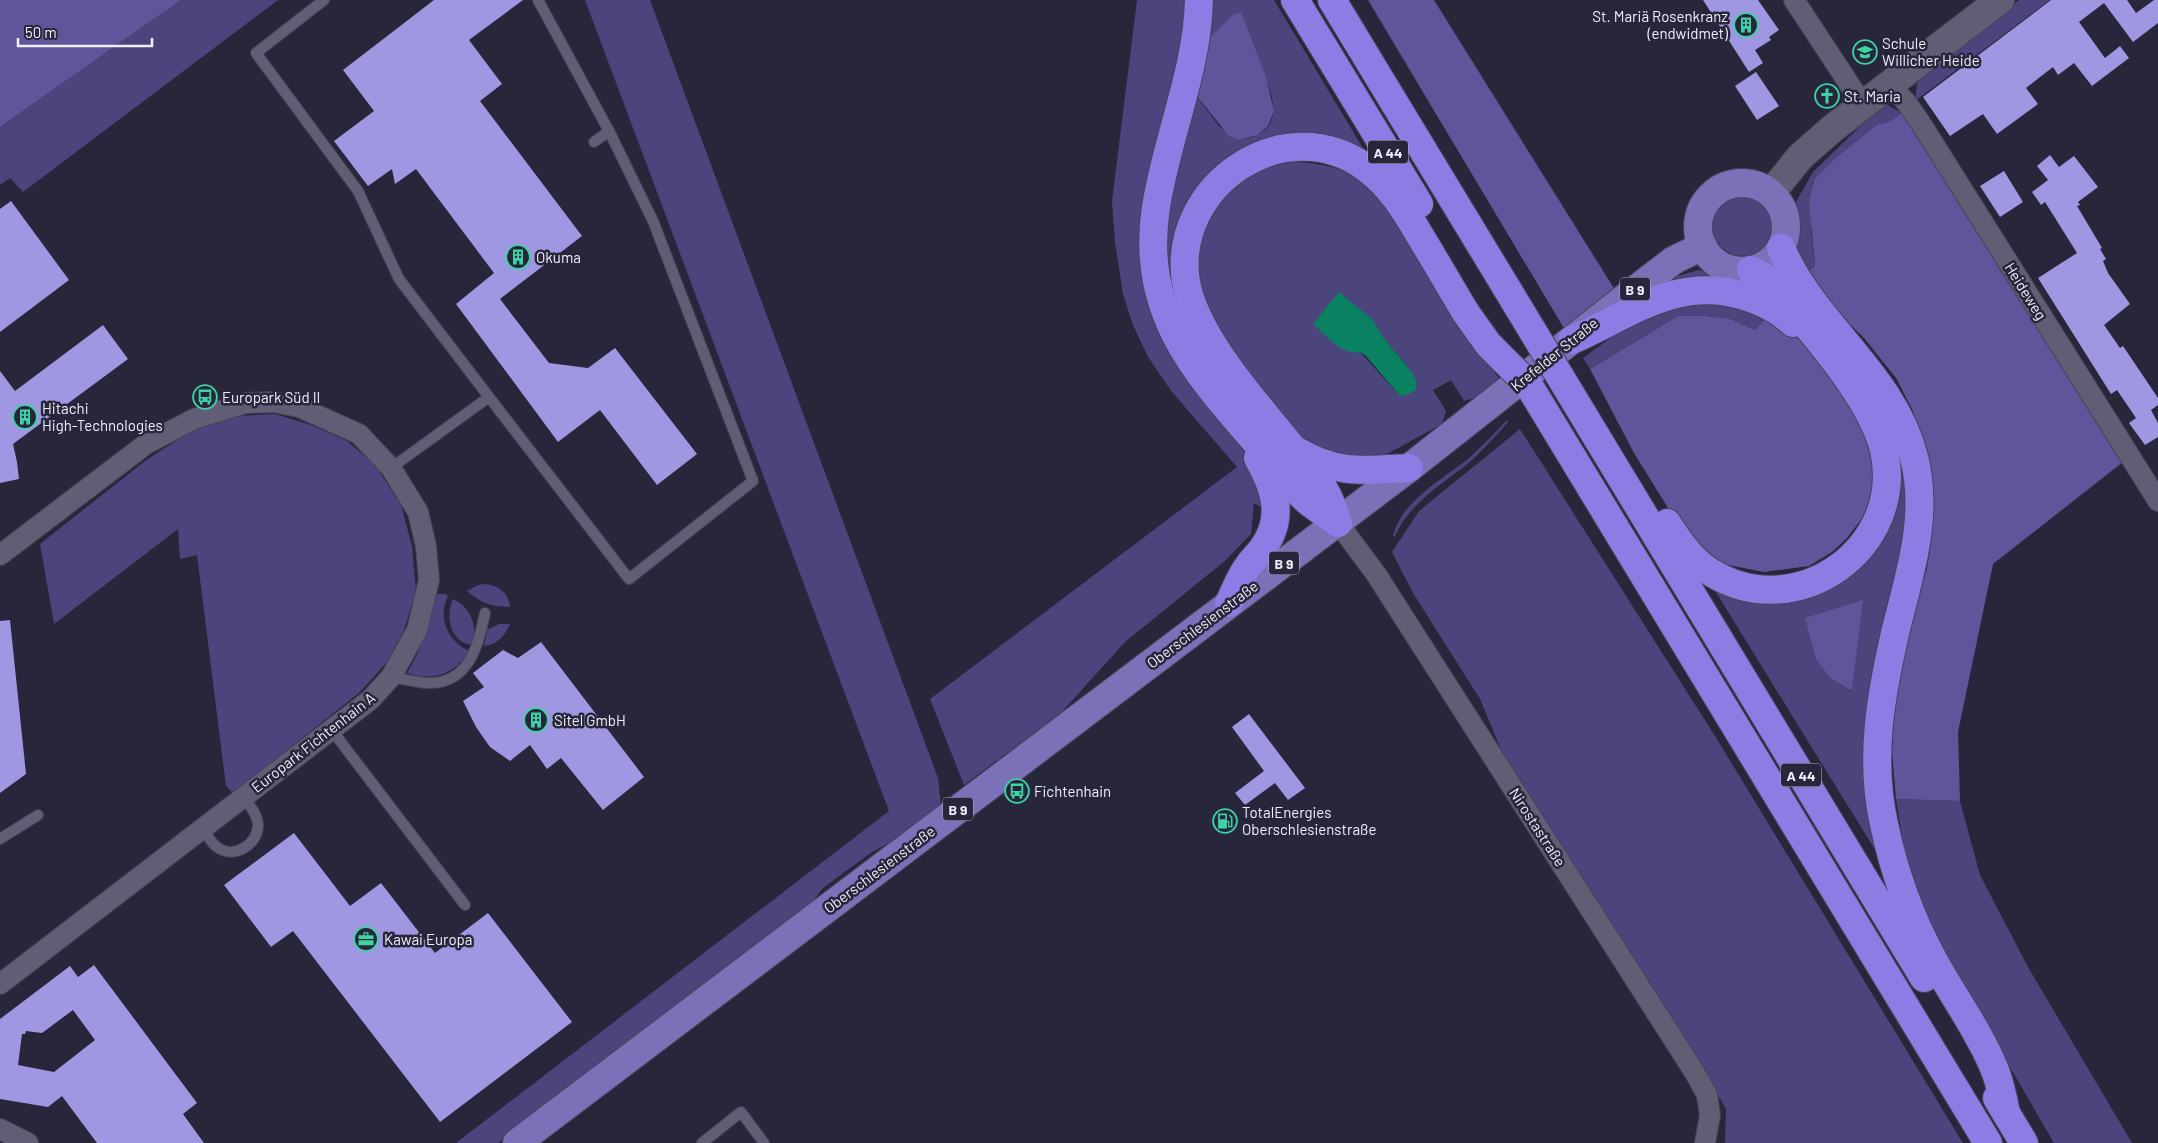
<svg xmlns="http://www.w3.org/2000/svg" width="2158" height="1143" font-family="Barlow,sans-serif">
<style>
.green{fill:#4c447c;fill-rule:evenodd}
.forest{fill:#5f559a}
.water{fill:#0a8261}
.building{fill:#9f97e2;fill-rule:evenodd}
.lines{fill:none;stroke-linecap:round;stroke-linejoin:round}
.lane-casing{stroke:#464456;stroke-width:12}
.street-casing{stroke:#464456;stroke-width:22}
.secondary-casing{stroke:#464456;stroke-width:30}
.primary-casing{stroke:#464456;stroke-width:30}
.highway-casing{stroke:#464456;stroke-width:30}
.lane{stroke:#5f5e75;stroke-width:10}
.street{stroke:#5f5e75;stroke-width:20}
.secondary{stroke:#5f5e75;stroke-width:28}
.primary{stroke:#7a71b8;stroke-width:28}
.highway{stroke:#8c7de5;stroke-width:28}
.highway-bridge-casing{stroke:#464456;stroke-width:30;stroke-linecap:butt}
.highway-bridge{stroke:#8c7de5;stroke-width:28}
.labels{text-anchor:middle;dominant-baseline:central;stroke-width:5;stroke-linejoin:round;paint-order:stroke}
.shield{fill:#28263a;stroke:#b3b2c2;stroke-width:1}
.shield-label{font-size:14px;font-weight:bold;fill:#efeefc}
.poi-label{font-size:15px;fill:#efeefc;stroke:#28263a;text-anchor:start}
.street-label{font-size:15px;fill:#efeefc;stroke:#28263a}
</style>
<rect width="100%" height="100%" fill="#28263a"/>
<g class="green">
<path d="M181,0H278L23,192L10,178L0,185V127Z"/>
<path d="M585,0H650L938,778L941,806L918,828L872,852L823,888L803,914L498,1143H456L889,811Z"/>
<path d="M1137,0H1187L1148,292L1162,337L1190,386L1257,467L1269,512L1254,503L1251,534L1226,560L1125,642L1060,714L964,785L930,699L1237,467L1172,392L1148,357L1133,325L1123,294L1115,242L1112,201Z"/>
<path d="M1204,0H1274L1373,165L1273,145L1183,234L1212,367C1201,347 1182,321 1175,300C1150,231 1176,157 1191,89L1219,126L1238,140C1244,138 1252,138 1257,135C1300,116 1245,40 1231,16L1206,43Z"/>
<path d="M2019,0H2050L1915,101L1918,77Z"/>
<path d="M1884,103L1902,113L1889,122L1878,124L1839,155L1811,230L1815,265L1808,272L1791,242L1792,209L1813,172Z"/>
<path d="M1278,161C1310,162 1338,164 1365,182C1394,203 1415,248 1433,278C1455,312 1478,346 1500,380L1477,397L1464,401L1451,380L1433,390L1446,411L1442,424L1378,459L1314,451L1292,430L1218,334L1198,281L1196,255L1207,220L1221,198L1245,177ZM1382,336L1411,371L1400,396L1360,352Z"/>
<circle cx="1743" cy="225" r="31"/>
<path d="M1698,270L1754,282L1658,291L1671,278Z"/>
<path d="M1709,297L1769,315L1755,330L1731,319L1705,316H1678L1590,369L1583,358L1635,320Z"/>
<path d="M275,414L311,425L347,441L375,465L401,505L412,546L416,591L404,630L387,662L360,692L233,793L226,786L197,555L180,559L178,529L54,624L40,544L145,461L174,442L200,427L237,416Z"/>
<path d="M1889,419L1915,474L1877,853L1701,568L1807,589L1898,484L1899,460ZM1862,600L1852,691H1851L1831,679Z"/>
<path d="M1507,420L1508,422C1496,435 1484,449 1471,461C1443,484 1410,502 1395,536H1393C1402,500 1442,480 1469,458C1482,446 1495,433 1507,420Z"/>
<path d="M1520,429L1715,736L1963,1143H1725L1726,1109L1722,1102L1507,764L1480,699L1413,593L1392,552L1419,511Z"/>
<path d="M486,584C499,586 509,593 510,607C489,606 483,604 467,591L478,585Z"/>
<path d="M437,594H445L448,596C437,618 448,642 470,651C454,674 434,682 407,673C424,644 428,626 437,594Z"/>
<path d="M453,599C471,607 478,627 472,645C450,643 445,616 453,599Z"/>
<path d="M499,624H510C505,636 498,644 484,646L487,630Z"/>
<path d="M1896,799L1960,801L1980,875L2028,967L2132,1143H2054L1933,935L1908,873Z"/>
</g>
<g class="forest">
<path d="M0,0H181L0,127Z"/>
<path d="M1368,0H1434L1615,290L1565,330Z"/>
<path d="M1241,12L1266,77L1274,111L1268,126L1258,135L1238,140L1229,136L1191,89L1205,43L1231,16Z"/>
<path d="M1902,113L1910,121L2123,462L1993,564L1958,732L1960,801L1896,799L1892,751L1894,715L1900,666L1927,568L1931,543L1932,490L1924,444L1912,409L1896,378L1864,338L1830,305L1808,272L1815,265L1809,201L1815,179L1839,155L1878,124L1889,122Z"/>
<path d="M1769,315L1783,323L1818,355L1856,403L1873,445L1874,481L1864,516L1846,539L1832,552L1809,566L1764,572L1728,565L1710,555L1693,542L1673,516L1634,453L1590,369L1678,316H1705L1731,319L1755,330Z"/>
<path d="M1863,600L1852,691L1831,679L1816,659L1805,618Z"/>
</g>
<path class="water" d="M1339,292L1373,320L1382,336L1411,371L1417,383L1415,391L1407,395L1400,396L1366,356L1360,352C1342,356 1326,335 1313,324Z"/>
<g class="building">
<path d="M434,0H523L469,40L502,84L480,101L582,236L500,299L549,363L588,368L615,348L697,454L657,485L600,410L558,442L456,304L494,273L416,169L395,184L392,169L368,186L334,141L374,111L343,70Z"/>
<path d="M1703,0H1758L1779,30L1769,37L1771,40L1755,50L1763,63L1749,72Z"/>
<path d="M2051,0H2127L2136,13L2154,0H2158V23L2133,42L2104,3L2079,22L2105,58L2120,46L2129,58L2092,86L2074,63L2058,75L2053,67L2026,88L2038,104L1997,134L1983,114L1950,136L1923,97Z"/>
<path d="M1756,72L1779,106L1757,120L1735,86Z"/>
<path d="M2050,155L2059,167L2074,156L2098,187L2078,202L2080,205L2077,206L2102,248L2100,249L2106,259L2103,261L2108,273L2130,304L2104,325L2120,348L2123,346L2158,398V405L2151,410L2158,423V437L2145,445L2129,423L2136,418L2117,390L2111,394L2038,278L2077,253L2045,202L2041,205L2032,192L2048,180L2037,166Z"/>
<path d="M2004,171L2023,202L2000,217L1980,186Z"/>
<path d="M11,201L69,280L0,332V209Z"/>
<path d="M103,325L128,359L13,444L17,462L19,479L0,483V371L15,391Z"/>
<path d="M10,620L26,774L0,793V621Z"/>
<path d="M541,642L644,777L603,810L561,758L547,769L530,745L510,761L490,747L476,727L463,701L484,687L473,673L503,650L518,658Z"/>
<path d="M1249,714L1305,788L1288,800L1275,783L1245,805L1235,793L1264,771L1232,727Z"/>
<path d="M294,833L350,906L381,883L435,953L488,913L572,1022L440,1122L293,931L271,947L224,885Z"/>
<path d="M94,965L197,1103L183,1114L204,1143H97L62,1096L48,1107L0,1099V1019L70,966L78,977ZM73,1010L95,1040L54,1072L18,1065L22,1034H25L26,1031L42,1033Z"/>
</g>
<g class="lines">
<g class="lane-casing">
<g id="lane">
<path d="M324,0L256,53L358,191L399,279L489,397"/>
<path d="M538,0L609,131"/>
<path d="M391,468L489,397L629,579L753,481L653,221L609,131L594,142"/>
<path d="M391,677C403,679 415,682 426,683C469,685 478,646 485,613"/>
<path d="M331,729L465,905"/>
<path d="M202,829C207,834 211,843 217,847C234,860 259,844 258,824C257,813 249,805 243,796"/>
<path d="M0,839L38,815"/>
<path d="M702,1143L741,1112L764,1143"/>
</g>
</g>
<g class="street-casing">
<g id="street">
<path d="M1794,0L1863,105"/>
<path d="M1889,84L1906,102L1920,122L2158,501"/>
<path d="M1338,523L1376,574L1695,1073L1707,1095L1710,1115L1705,1143"/>
<path d="M0,555L146,444L194,419L246,403L273,402L299,407L359,434L391,468L418,512L426,546L429,580L417,630L391,677L370,700L0,984"/>
<path d="M0,1129L28,1143"/>
</g>
</g>
<g class="secondary-casing">
<path id="secondary" d="M1771,193L1800,157L1833,128L2000,0"/>
</g>
<g class="primary-casing">
<g id="primary">
<circle cx="1742" cy="227" r="44"/>
<path d="M517,1143L1409,468L1649,279L1674,260L1703,246"/>
</g>
</g>
<g class="highway-casing">
<g id="highway">
<path d="M1199,0C1197,72 1167,137 1156,207C1140,309 1192,369 1255,441C1270,459 1292,489 1310,503C1319,510 1329,516 1338,523"/>
<path d="M1295,0L1419,204"/>
<path d="M1332,0L1506,287"/>
<path d="M1781,248C1814,325 1893,374 1914,457C1929,516 1910,573 1896,629C1881,694 1869,758 1884,824C1894,872 1911,919 1934,961C1953,996 1979,1031 1994,1068C2000,1082 2003,1098 2006,1113"/>
<path d="M1572,340C1630,315 1677,275 1744,296C1762,301 1779,310 1793,323"/>
<path d="M1528,384L1988,1143"/>
<path d="M1596,436L1924,978"/>
<path d="M1297,451C1338,475 1364,470 1409,468"/>
<path d="M1338,523C1334,512 1331,501 1325,491C1319,478 1307,466 1298,455C1261,408 1196,340 1186,282C1171,185 1284,109 1365,167C1393,187 1408,216 1425,244C1439,267 1452,290 1466,313"/>
<path d="M1667,523C1679,542 1693,562 1712,573C1797,625 1906,548 1884,450C1871,396 1811,332 1776,288L1764,277L1751,270"/>
<path d="M1229,603C1235,591 1240,576 1249,565C1253,559 1259,554 1263,548C1285,517 1275,488 1258,458"/>
<path d="M1997,1098L2024,1143"/>
</g>
</g>
<use href="#lane" class="lane"/>
<use href="#street" class="street"/>
<use href="#secondary" class="secondary"/>
<use href="#primary" class="primary"/>
<use href="#highway" class="highway"/>
<g class="highway-bridge-casing">
<g id="highway-bridge">
<path d="M1506,287L1596,436"/>
<path d="M1466,313L1488,344L1528,384"/>
</g>
</g>
<use href="#highway-bridge" class="highway-bridge"/>
</g>
<defs>
<g id="building-ring" transform="scale(1.25)"><circle r="9.5" fill="#28263a" stroke="#3cd4a4" stroke-width="1.5"/><path d="M-4-6H4V6H1V3H-1V6H-4ZM-2.5-4.3h1.7v1.8h-1.7ZM.8-4.3h1.7v1.8H.8ZM-2.5-1h1.7V.8h-1.7ZM.8-1h1.7V.8H.8Z" fill="#3cd4a4"/></g>
<g id="school-ring" transform="scale(1.25)"><circle r="9.5" fill="#28263a" stroke="#3cd4a4" stroke-width="1.5"/><path d="M0-5L7-2L0 1L-7-2ZM-4 1L0 2.5L4 1V4Q0 6-4 4Z" fill="#3cd4a4"/></g>
<g id="church-ring" transform="scale(1.25)"><circle r="9.5" fill="#28263a" stroke="#3cd4a4" stroke-width="1.5"/><path d="M-1.2-6h2.4v3.5h3.3v2.4h-3.3V6h-2.4V-.1h-3.3v-2.4h3.3Z" fill="#3cd4a4"/></g>
<g id="bus-ring" transform="scale(1.25)"><circle r="9.5" fill="#28263a" stroke="#3cd4a4" stroke-width="1.5"/><path d="M-5-6H5V4H4V6H2V4H-2V6H-4V4H-5ZM-3.5-4V0h7V-4ZM-3.5 1.2v1.5H-2V1.2ZM2 1.2v1.5H3.5V1.2Z" fill="#3cd4a4"/></g>
<g id="fuel-ring" transform="scale(1.25)"><circle r="9.5" fill="#28263a" stroke="#3cd4a4" stroke-width="1.5"/><path d="M-5.5-6h7V0h2V4h1.3V-2.5L3-4.5l.8-.8L6-3V5H2.5V1h-1V6h-7ZM-4.2-4.7v3.2H.2V-4.7Z" fill="#3cd4a4"/></g>
<g id="office-ring" transform="scale(1.25)"><circle r="9.5" fill="#28263a" stroke="#3cd4a4" stroke-width="1.5"/><path d="M-6-3h4V-5.5h4V-3h4V5H-6ZM-1-4.5V-3h2v-1.5ZM-6 0V1H6V0Z" fill="#3cd4a4"/></g>
</defs>
<g fill-rule="evenodd">
<use href="#building-ring" x="1746" y="25"/>
<use href="#school-ring" x="1865" y="52"/>
<use href="#church-ring" x="1827" y="96"/>
<use href="#building-ring" x="518" y="257"/>
<use href="#bus-ring" x="205" y="397"/>
<use href="#building-ring" x="25" y="417"/>
<use href="#building-ring" x="536" y="720"/>
<use href="#bus-ring" x="1017" y="791"/>
<use href="#fuel-ring" x="1225" y="821"/>
<use href="#office-ring" x="366" y="939"/>
</g>
<g class="labels">
<g class="shield">
<rect x="1368" y="140.5" width="40" height="23" rx="4"/>
<rect x="1620" y="277.5" width="30" height="23" rx="4"/>
<rect x="1269" y="551.5" width="30" height="23" rx="4"/>
<rect x="1781" y="763.5" width="40" height="23" rx="4"/>
<rect x="943" y="797.5" width="30" height="23" rx="4"/>
</g>
<g class="shield-label">
<text x="1388" y="152">A 44</text>
<text x="1635" y="289">B 9</text>
<text x="1284" y="563">B 9</text>
<text x="1801" y="775">A 44</text>
<text x="958" y="809">B 9</text>
</g>
<g class="poi-label">
<text x="1728" y="16" text-anchor="end">St. Mariä Rosenkranz<tspan x="1728" dy="17">(endwidmet)</tspan></text>
<text x="1882" y="43">Schule<tspan x="1882" dy="17">Willicher Heide</tspan></text>
<text x="1844" y="96">St. Maria</text>
<text x="536" y="257">Okuma</text>
<text x="222" y="397">Europark Süd II</text>
<text x="42" y="408">Hitachi<tspan x="42" dy="17">High-Technologies</tspan></text>
<text x="554" y="720">Sitel GmbH</text>
<text x="1034" y="791">Fichtenhain</text>
<text x="1242" y="812">TotalEnergies<tspan x="1242" dy="17">Oberschlesienstraße</tspan></text>
<text x="384" y="939">Kawai Europa</text>
</g>
<g class="street-label">
<text transform="translate(2026 291) rotate(58)">Heideweg</text>
<text transform="translate(1554 354) rotate(-39)">Krefelder Straße</text>
<text transform="translate(1202 624) rotate(-37)">Oberschlesienstraße</text>
<text transform="translate(313 742) rotate(-38)">Europark Fichtenhain A</text>
<text transform="translate(1538 827) rotate(57)">Nirostastraße</text>
<text transform="translate(879 869) rotate(-37)">Oberschlesienstraße</text>
</g>
</g>
<path d="M18 38v8h134v-8" fill="none" stroke="#efeefc" stroke-width="2.5"/>
<text x="25" y="38" font-size="15" fill="#efeefc" stroke="#28263a" stroke-width="4" paint-order="stroke">50 m</text>
</svg>
